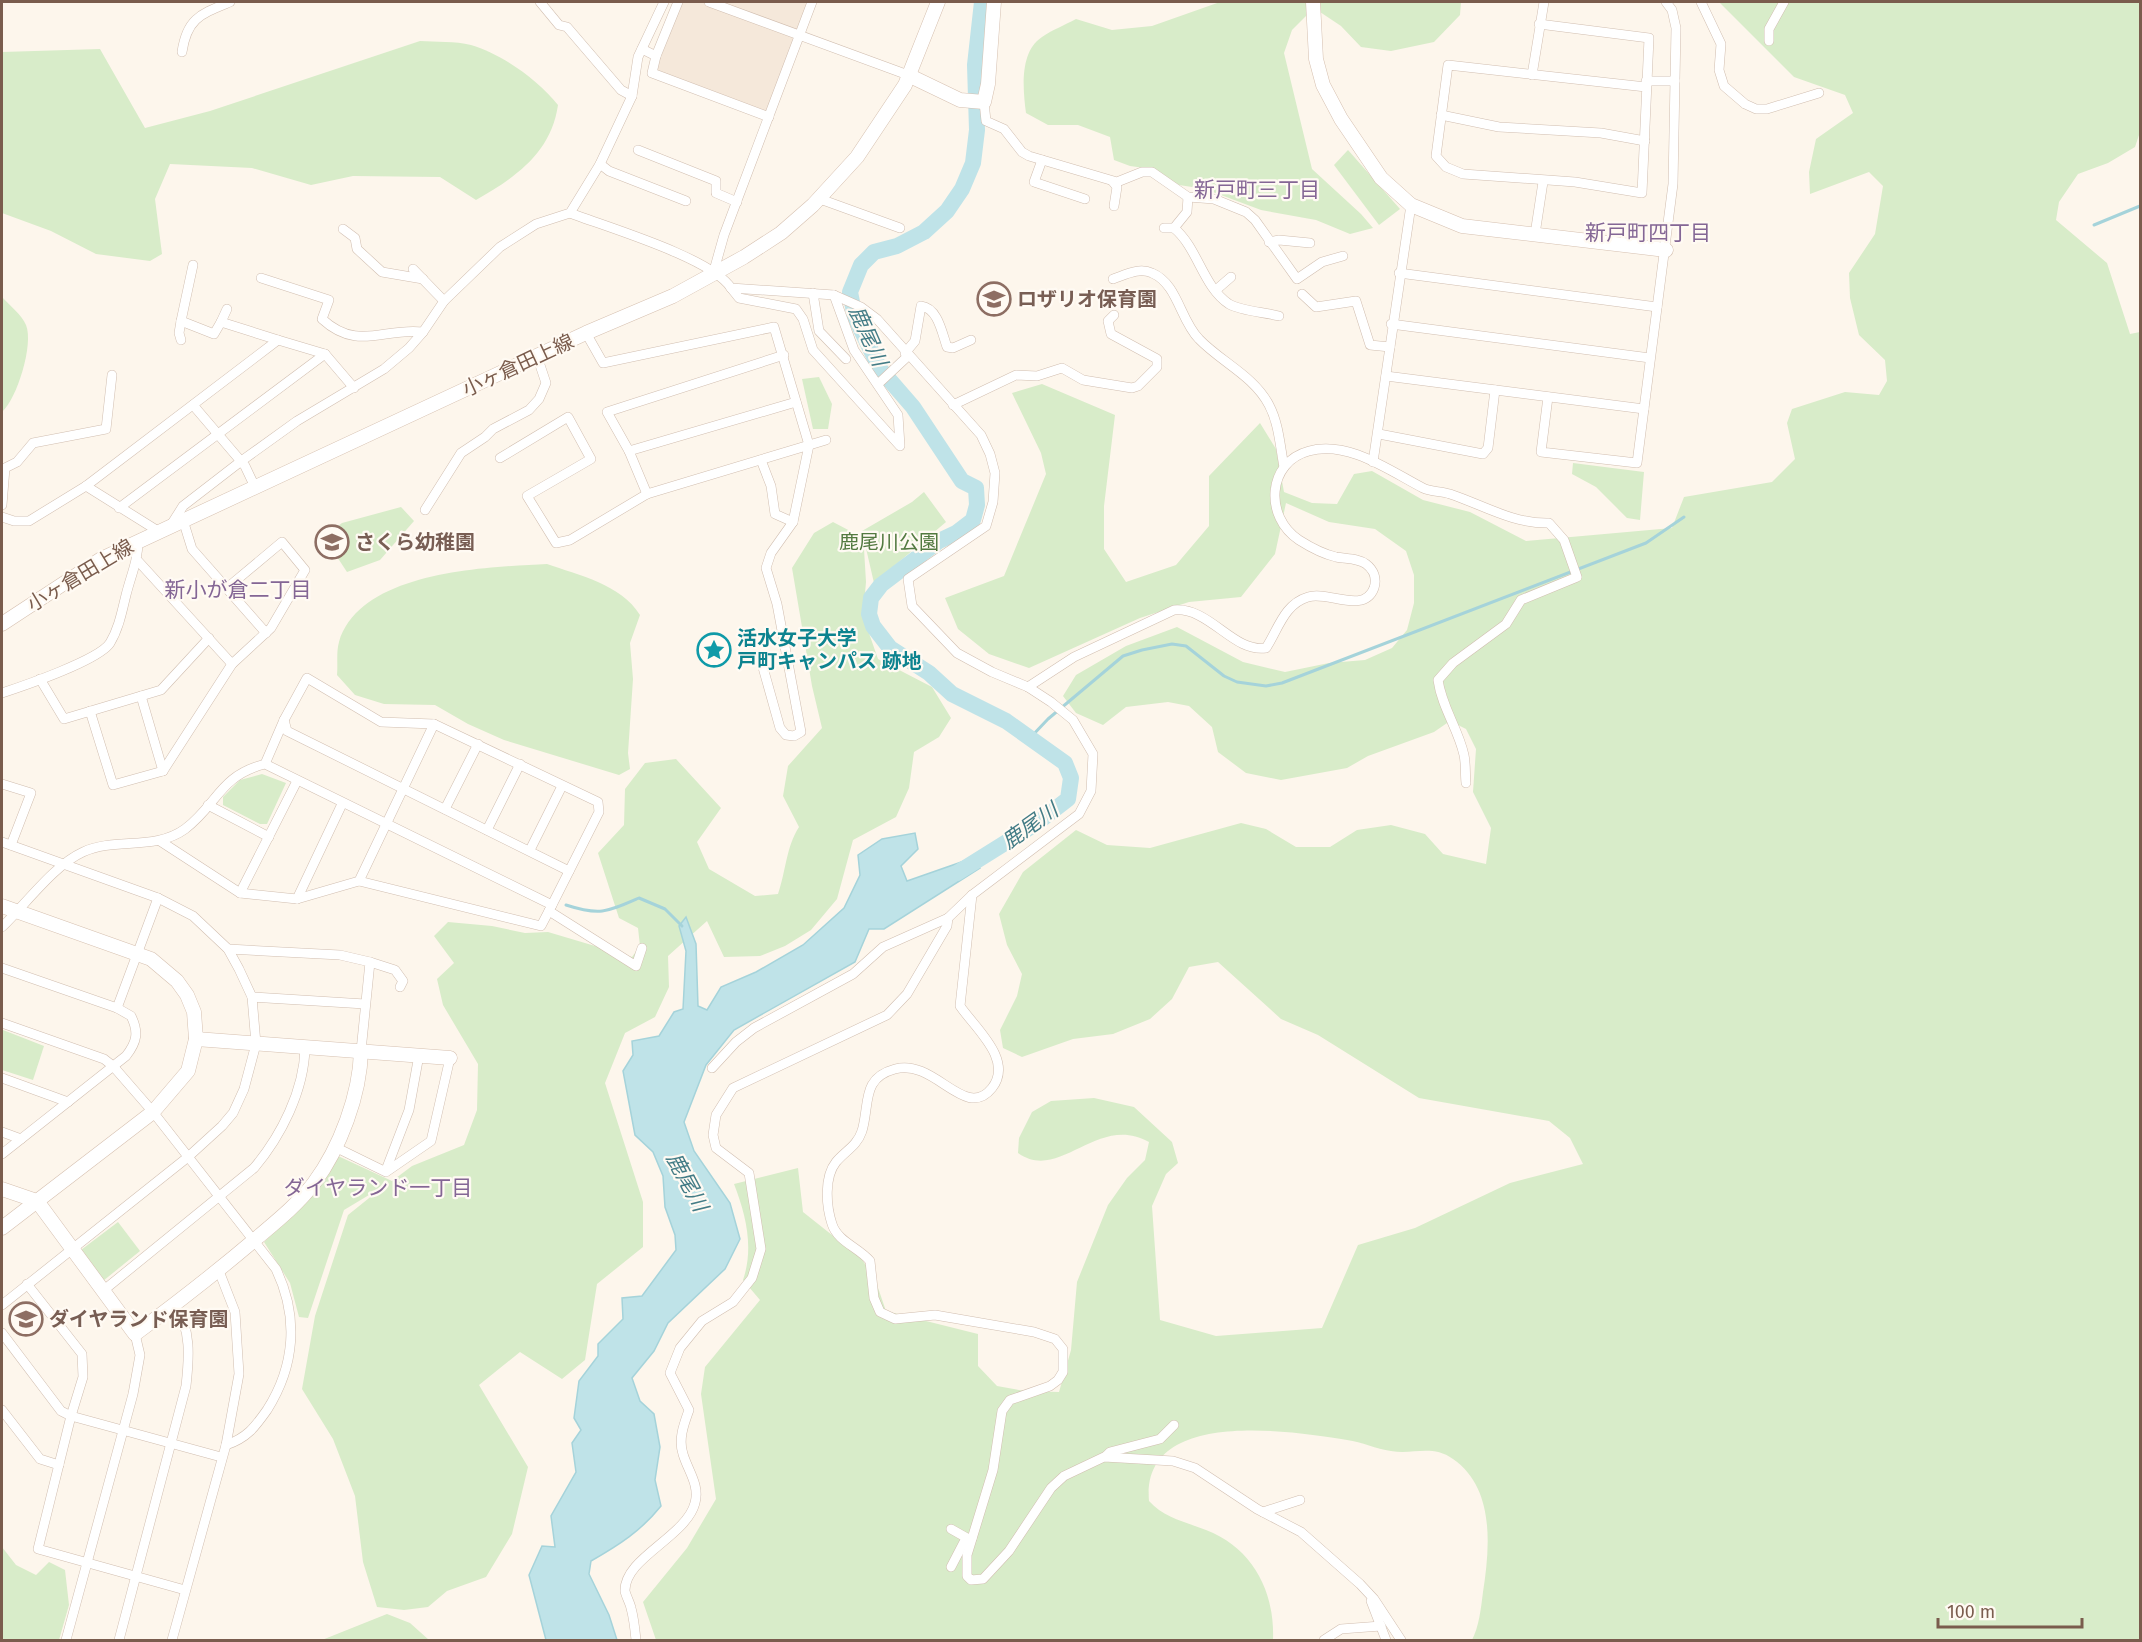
<svg xmlns="http://www.w3.org/2000/svg" width="2142" height="1642" font-family="'Fira Sans','Noto Sans JP',sans-serif">
<style>
.residential{fill:#f5e8da}
.green{fill:#d8ecc9}
.water{fill:#bfe3e8;stroke:#a5d3da;stroke-width:1.5}
.lines{fill:none;stroke-linecap:round;stroke-linejoin:round}
.stream{stroke:#a5d3da;stroke-width:3}
.river{stroke:#bfe3e8;stroke-width:16}
.street-casing{stroke:#d1beb0;stroke-width:10}
.secondary-casing{stroke:#d6c0b0;stroke-width:15}
.street{stroke:#fff;stroke-width:9}
.secondary{stroke:#fff;stroke-width:14}
.labels{text-anchor:middle;dominant-baseline:central;stroke-width:4.5;stroke-linejoin:round;paint-order:stroke}
.education-label{font-size:20px;font-weight:bold;fill:#785e54;stroke:#fffaf3;text-anchor:start}
.street-label{font-size:20px;fill:#7a5c4d;stroke:#fffaf3}
.park-label{font-size:20px;fill:#537a41;stroke:#fffaf3}
.culture-label{font-size:20px;font-weight:bold;fill:#0d838f;stroke:#fffaf3;text-anchor:start}
.neighbourhood-label{font-size:21px;fill:#846695;stroke:#fffaf3}
.water-label{font-size:21px;font-style:italic;fill:#437c86;stroke:#fffaf3}
</style>
<rect width="100%" height="100%" fill="#fdf6ec"/>
<path class="residential" d="M682,2H809L767,113L656,70Z"/>
<g class="green">
<path d="M1220,2H1461L1460,15L1434,42L1391,51L1361,47L1341,26L1314,8L1292,30L1284,53L1312,169L1361,214L1373,228L1350,234L1316,220L1261,210L1205,189L1179,185L1152,169L1130,166L1114,160L1110,137L1078,125H1048L1026,113C1023,90 1019,52 1042,37C1052,30 1065,25 1076,19L1112,30L1152,26Z"/>
<path d="M1719,2H2140V132L2135,147L2108,163L2078,174L2059,202L2056,220L2107,263L2130,334L2140,332V1640H1472C1479,1627 1481,1608 1483,1592C1490,1547 1495,1488 1453,1459C1432,1444 1413,1455 1391,1451C1376,1449 1362,1442 1347,1440C1291,1431 1141,1407 1149,1501C1164,1518 1186,1522 1206,1530C1253,1548 1275,1592 1273,1640H656L643,1602L687,1548L716,1499L701,1394L705,1367L760,1300L743,1280C754,1248 746,1215 734,1184L798,1168L803,1212L861,1258L875,1279L886,1311L978,1334V1366L997,1386L1025,1391L1059,1392L1071,1350L1077,1282L1108,1205L1127,1178L1145,1160L1149,1142C1097,1113 1060,1183 1018,1153L1019,1138L1032,1112L1051,1101L1094,1098L1134,1107L1172,1142L1178,1163L1166,1174L1152,1206L1160,1320L1216,1336L1322,1328L1358,1245L1415,1228L1510,1183L1583,1164L1570,1138L1549,1121L1419,1098L1318,1035L1281,1019L1218,962L1189,967L1172,999L1150,1019L1113,1034L1073,1039L1022,1057L1003,1048L1000,1030L1017,996L1022,974L1007,945L999,914L1023,872L1076,830L1107,845L1150,848L1241,823L1266,829L1296,847H1330L1357,830L1391,825L1425,834L1443,854L1486,864L1491,828L1473,792L1476,749L1466,729L1450,721L1434,732L1368,756L1347,768L1281,780L1246,773L1218,752L1212,727L1189,706L1168,702L1126,707L1103,725L1076,713L1063,696L1076,675L1126,646L1177,627L1243,662L1285,672L1329,663L1365,660L1392,648L1407,630L1414,603V575L1406,551L1375,529L1329,522L1286,503L1275,554L1241,597L1189,602L1140,618L1029,668L989,654L958,629L945,598L1004,576L1046,474L1041,453L1012,393L1042,384L1115,415L1104,506V549L1126,582L1176,565L1209,526V476L1260,423L1276,449L1284,492L1312,503L1337,504L1354,474L1372,471L1423,500L1470,512L1526,541L1672,528L1684,497L1772,482L1795,459L1787,423L1792,409L1845,392L1879,395L1887,381L1885,360L1859,335L1850,298L1849,273L1875,234L1883,186L1869,172L1810,194L1809,172L1816,139L1853,113L1845,95L1794,77Z"/>
<path d="M420,41C436,42 455,41 471,45C502,54 538,80 558,105C551,153 516,177 476,200L440,177L353,176L311,185L252,168L170,164L155,199L162,254L150,261L96,254L51,231L2,213V52L100,49L145,128L210,111Z"/>
<path d="M1348,150L1400,209L1379,225L1334,165Z"/>
<path d="M2,297C9,305 22,315 26,325C34,344 17,399 2,412Z"/>
<path d="M819,377L832,404L828,429H813L802,379Z"/>
<path d="M1573,463L1644,472L1640,520L1627,518L1596,487L1572,474Z"/>
<path d="M924,492L946,522L874,583L862,531L912,502Z"/>
<path d="M401,507L414,521L380,560L347,572L324,537L342,523Z"/>
<path d="M833,522L854,533L864,549L866,582L863,616L878,659L932,687L951,718L939,737L914,752L909,788L896,817L853,840L837,899L811,930L785,946L760,956L724,957L707,921L668,956L669,987L655,1017L625,1033L605,1083L643,1202V1247L597,1284L585,1360L562,1379L520,1352L479,1385L528,1467L512,1534L486,1577L447,1591L428,1607L404,1610L377,1607L363,1562L355,1496L333,1439L302,1389L315,1316L348,1215L384,1186L344,1210L308,1318L299,1317L290,1283L264,1242L304,1204L338,1156L392,1181L412,1166L464,1145L477,1110L478,1064L443,1005L437,979L454,963L434,936L448,922L492,926L525,933L548,932L632,957L640,946L638,928L619,918L598,853L624,825L625,789L645,763L676,759L721,808L697,842L709,869L755,896L778,894C786,871 786,847 799,827L783,796L788,766L822,728L812,686L792,568L814,533Z"/>
<path d="M547,564C578,575 621,584 640,615L630,643L633,679L628,753L630,769L619,775L504,740L468,724L435,705L384,704L355,695L337,675C338,665 336,652 339,642C360,571 486,567 547,564Z"/>
<path d="M262,774L286,783L267,824H260L223,805V797L240,780Z"/>
<path d="M3,1030L44,1046L33,1080L2,1070Z"/>
<path d="M118,1222L140,1251L103,1281L81,1250Z"/>
<path d="M2,1547L16,1565L36,1575L49,1562L65,1570L69,1605L59,1640H2Z"/>
<path d="M387,1614L410,1623L429,1640H322Z"/>
</g>
<path class="water" d="M915,833L918,849L901,866L907,881L973,858L980,868L884,929H869L855,962L734,1030L706,1065L684,1122L694,1151L730,1203L740,1239L725,1269L668,1323L654,1351L632,1378L640,1401L654,1414L660,1447L655,1480L661,1506C641,1531 619,1545 591,1561L589,1574L609,1615L617,1640H546L529,1575L542,1546L555,1547L551,1516L576,1472L572,1443L581,1430L574,1418L579,1381L598,1356V1344L623,1319L622,1298L642,1296L676,1250L675,1235L665,1207L663,1176L653,1152L635,1135L623,1071L633,1055L632,1041L659,1036L674,1012L683,1009L686,951L679,926L686,917L696,944L698,1006L707,1010L721,987L756,972L803,945L844,908L860,875L858,855L882,839Z"/>
<g class="lines">
<g class="stream">
<path d="M2094,225L2140,206"/>
<path d="M1030,738L1048,719L1123,656L1142,650L1172,644L1186,646L1224,676L1237,682L1266,686L1282,683L1646,543L1684,517"/>
<path d="M566,905C600,916 607,912 639,898L665,909L682,926"/>
</g>
<path class="river" d="M957,873L1037,823L1068,799L1071,778L1065,763L1006,721L952,694L929,673L890,648L873,626L869,614L871,598L881,585L939,541L956,533L973,520L977,505L976,488L962,481L913,407L880,369L855,317L850,292L861,265L874,252L897,246L924,232L947,211L962,189L973,163L977,130L975,65L982,2"/>
<g class="street-casing">
<g id="street">
<path d="M540,2L559,25L567,27L621,90L632,96"/>
<path d="M709,2L908,75"/>
<path d="M1701,2L1721,44L1719,70L1724,86L1745,104L1756,109H1767L1819,93"/>
<path d="M1539,24L1649,38L1642,193L1575,182L1463,174L1446,167L1436,156L1448,65L1646,87"/>
<path d="M1769,41V29L1784,2"/>
<path d="M642,49L656,56L652,73L769,117"/>
<path d="M182,52C187,18 201,14 230,2"/>
<path d="M656,56L678,2"/>
<path d="M1532,75L1544,2"/>
<path d="M1646,81H1675"/>
<path d="M984,102L986,121L1004,129L1022,152L1029,156L1117,182L1142,172H1152L1188,197L1214,199L1246,212L1255,220L1297,279L1322,262L1343,256"/>
<path d="M1441,115L1499,127L1601,133L1645,141"/>
<path d="M638,150L716,181V193L737,202"/>
<path d="M1042,160L1034,182L1085,199"/>
<path d="M600,164L609,171L686,201"/>
<path d="M1113,182L1117,187L1114,206"/>
<path d="M820,199L900,228"/>
<path d="M570,213C606,227 712,258 731,288L834,295L861,307L877,319L981,435L990,454L995,473L993,502L986,526L908,579L912,606L957,653L992,672L1028,687L1051,702L1073,720L1093,754L1091,791L1079,814L972,895L948,918L947,926L907,994L887,1015L733,1088L716,1115L713,1135L716,1148L749,1173L761,1249L752,1278L733,1302L702,1321L680,1348L670,1373L689,1410C684,1424 678,1439 683,1454C688,1471 700,1485 695,1503C686,1537 624,1558 625,1591C626,1596 630,1603 631,1608C634,1619 635,1630 636,1640"/>
<path d="M1164,228H1174L1187,212L1188,197"/>
<path d="M1174,228C1198,248 1203,287 1229,304C1241,311 1264,312 1279,316"/>
<path d="M343,229L355,238L357,249L382,272L423,279"/>
<path d="M1535,234L1543,182"/>
<path d="M1269,242L1279,240L1310,243"/>
<path d="M193,265L181,321L214,334L221,322L278,340"/>
<path d="M413,269L444,301"/>
<path d="M1399,273L1657,307"/>
<path d="M713,274L724,235L812,2"/>
<path d="M261,278L329,300L322,319C358,352 384,327 423,332"/>
<path d="M1113,279C1125,275 1139,267 1152,273C1178,284 1180,320 1199,339C1221,362 1254,376 1269,405C1279,424 1280,446 1284,467"/>
<path d="M731,288L739,298L796,309L803,319L813,350L900,446L898,415L854,350L834,295"/>
<path d="M1216,290L1231,277"/>
<path d="M813,293L819,331L846,359"/>
<path d="M1302,294L1316,307L1356,301L1370,345L1390,347"/>
<path d="M181,321L179,333L181,340"/>
<path d="M221,322L227,309"/>
<path d="M1391,324L1650,358"/>
<path d="M586,333L603,363L774,327L809,445L793,522L771,553L766,568L777,604L801,732L794,736L786,735L780,728L762,664"/>
<path d="M905,353L915,341L921,306C938,308 942,333 947,347L953,348L971,340"/>
<path d="M1386,376L1644,409"/>
<path d="M878,384L908,356"/>
<path d="M1548,397L1541,452L1637,463L1673,184L1676,28L1672,10L1666,2"/>
<path d="M193,405L245,466L255,487"/>
<path d="M953,405L1016,375L1037,376L1062,368L1083,380L1132,388L1138,386L1157,367V359L1111,334L1108,321L1114,315"/>
<path d="M1379,434L1483,454L1488,448L1495,390"/>
<path d="M629,451L796,402"/>
<path d="M500,458L568,417L591,459L527,496L556,543L570,540L647,494L826,440"/>
<path d="M761,460L771,486L775,514L793,522"/>
<path d="M1373,462L1411,205"/>
<path d="M86,486L158,531"/>
<path d="M647,494L629,451L607,412L784,355"/>
<path d="M2,505L5,468L17,462L33,443L106,429L112,375"/>
<path d="M119,508L325,354"/>
<path d="M425,510L461,453L485,437L493,429L529,410L539,399L546,383L537,356"/>
<path d="M2,517L14,521H29L86,486L278,340L325,354L354,388"/>
<path d="M183,520L192,549L266,633"/>
<path d="M171,525L183,506L240,462L297,421L384,369L409,348L423,332L444,301L500,247L536,224L570,213L600,164L632,96L638,57L664,2"/>
<path d="M138,561L232,664"/>
<path d="M40,679L64,719L161,690L209,638"/>
<path d="M1028,687L1074,657L1174,610C1210,607 1233,653 1266,648C1278,630 1284,604 1308,597C1327,590 1364,615 1374,588C1377,579 1374,570 1366,564C1358,558 1346,559 1336,557C1323,554 1310,547 1299,540C1264,517 1267,462 1309,451C1348,440 1390,471 1423,488C1431,492 1441,491 1450,494C1483,505 1513,524 1549,523L1564,540L1577,577L1521,600L1506,624L1453,663L1438,680C1442,708 1458,728 1464,755C1466,764 1465,774 1466,783"/>
<path d="M2,693C23,686 99,660 110,643C119,628 122,611 126,595C131,575 138,561 138,541"/>
<path d="M141,696L163,771"/>
<path d="M90,711L113,785L163,771L232,664L271,628L305,570L282,542L227,588"/>
<path d="M284,720L287,731L569,871"/>
<path d="M2,784L31,793L11,845"/>
<path d="M208,805L269,837"/>
<path d="M445,809L478,744"/>
<path d="M487,830L520,764"/>
<path d="M160,841L240,893L297,899L359,881L434,724"/>
<path d="M2,842L158,898L193,916L228,949L239,969L252,997L256,1044L244,1089L233,1113L222,1126L188,1157L2,1305"/>
<path d="M530,850L562,786"/>
<path d="M359,881L541,926L552,905"/>
<path d="M240,893L297,781"/>
<path d="M972,895L960,1006C975,1028 1014,1060 992,1088C965,1122 935,1058 895,1069C861,1078 870,1104 862,1131C857,1146 845,1151 836,1162C824,1177 826,1206 832,1224C838,1242 858,1247 870,1261L874,1298L880,1312L895,1319L935,1315L1034,1332L1055,1339L1063,1349V1372L1058,1380L1050,1386L1010,1400L1002,1411L993,1470L967,1555V1576L971,1580L983,1579L1009,1551L1051,1488L1064,1476L1104,1457L1173,1461L1195,1468L1257,1509L1301,1532L1360,1584L1374,1599L1401,1640"/>
<path d="M297,899L342,804"/>
<path d="M549,911L636,966L642,948"/>
<path d="M2,927C25,905 54,865 83,852C115,837 155,851 185,829C218,804 219,776 265,764L552,905L599,812L598,802L434,724L381,722L307,678L284,720L265,764"/>
<path d="M228,949L340,955L370,962L361,1051"/>
<path d="M370,962L395,970L403,981L400,987"/>
<path d="M2,968L117,1008L131,1016C139,1032 137,1042 126,1056L2,1154"/>
<path d="M252,997L365,1004"/>
<path d="M117,1008L158,898"/>
<path d="M2,1023L104,1059L113,1066L153,1112L276,1269C299,1317 295,1366 267,1410C255,1427 247,1438 226,1445"/>
<path d="M712,1068L736,1042L754,1028L853,974L883,947L948,918"/>
<path d="M2,1078L68,1102"/>
<path d="M2,1132L21,1139"/>
<path d="M335,1147L386,1172L431,1141L450,1058"/>
<path d="M386,1170L409,1110L419,1055"/>
<path d="M104,1290L254,1168C281,1136 304,1091 305,1048"/>
<path d="M2,1333L61,1411L71,1416L83,1377L82,1354L27,1284"/>
<path d="M2,1410L40,1459L59,1465"/>
<path d="M1106,1456L1110,1452L1160,1439L1174,1425"/>
<path d="M1263,1512L1300,1500"/>
<path d="M951,1529L967,1538"/>
<path d="M951,1567L964,1542L972,1538"/>
<path d="M185,1590L38,1549L71,1416L221,1457"/>
<path d="M1371,1601L1386,1640"/>
<path d="M66,1640L133,1394L140,1355L135,1334"/>
<path d="M119,1640L186,1386C189,1359 192,1328 174,1305"/>
<path d="M172,1640L226,1445L239,1374L235,1312L219,1271"/>
<path d="M1324,1640L1341,1629L1381,1626"/>
</g>
</g>
<g class="secondary-casing">
<g id="secondary">
<path d="M1313,2L1316,59L1323,85L1341,119L1381,178L1411,205L1462,226L1666,250"/>
<path d="M908,75L960,100L984,102L988,84L994,2"/>
<path d="M2,624L101,559L586,333L673,296L744,257L781,233L813,205L857,157L905,85L938,2"/>
<path d="M2,906L151,959L177,981L187,995L194,1012L196,1039L188,1071L153,1112L2,1228"/>
<path d="M196,1039L450,1058"/>
<path d="M2,1189L37,1201L135,1334C177,1303 218,1271 258,1237C277,1221 298,1204 314,1183C340,1148 360,1095 361,1051"/>
</g>
</g>
<use href="#street" class="street"/>
<use href="#secondary" class="secondary"/>
</g>
<defs>
<g id="school-ring" transform="scale(1.725)"><circle r="9.5" fill="#fffaf3" stroke="#8d6e63" stroke-width="1.5"/><path d="M0-5L7-2L0 1L-7-2ZM-4 1L0 2.5L4 1V4Q0 6-4 4Z" fill="#8d6e63"/></g>
<g id="sight-ring" transform="scale(1.725)"><circle r="9.5" fill="#fffaf3" stroke="#0f9aa8" stroke-width="1.5"/><path d="M0-6L1.8-2.2L6-1.7L2.9 1.2L3.7 5.4L0 3.3L-3.7 5.4L-2.9 1.2L-6-1.7L-1.8-2.2Z" fill="#0f9aa8"/></g>
</defs>
<g fill-rule="evenodd">
<use href="#school-ring" x="994" y="299"/>
<use href="#school-ring" x="332" y="542"/>
<use href="#sight-ring" x="714" y="650"/>
<use href="#school-ring" x="26" y="1319"/>
</g>
<g class="labels">
<g class="education-label">
<text x="1017" y="299">ロザリオ保育園</text>
<text x="355" y="542">さくら幼稚園</text>
<text x="49" y="1319">ダイヤランド保育園</text>
</g>
<g class="street-label">
<text transform="translate(518 365) rotate(-25)">小ヶ倉田上線</text>
<text transform="translate(80 575) rotate(-31)">小ヶ倉田上線</text>
</g>
<g class="park-label">
<text x="889" y="542">鹿尾川公園</text>
</g>
<g class="culture-label">
<text x="737" y="638">活水女子大学<tspan x="737" dy="23">戸町キャンパス 跡地</tspan></text>
</g>
<g class="neighbourhood-label">
<text x="1257" y="190">新戸町三丁目</text>
<text x="1648" y="233">新戸町四丁目</text>
<text x="238" y="590">新小が倉二丁目</text>
<text x="378" y="1188">ダイヤランド一丁目</text>
</g>
<g class="water-label">
<text transform="translate(868 336) rotate(66)">鹿尾川</text>
<text transform="translate(1030 826) rotate(-35)">鹿尾川</text>
<text transform="translate(687 1182) rotate(62)">鹿尾川</text>
</g>
</g>
<rect width="2142" height="1642" fill="none" stroke="#7a5c4d" stroke-width="6"/>
<path d="M1938 1618v9h144v-9" fill="none" stroke="#7a5c4d" stroke-width="3"/>
<text x="1947" y="1618" font-size="18" fill="#7a5c4d" stroke="#fffaf3" stroke-width="4.5" paint-order="stroke">100 m</text>
</svg>
